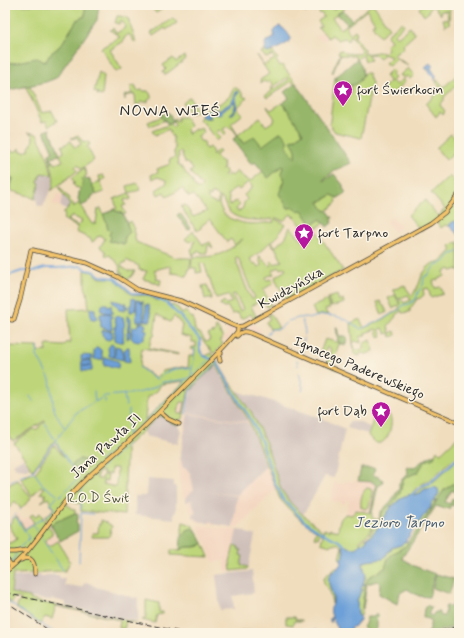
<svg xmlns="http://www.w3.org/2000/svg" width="464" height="638" font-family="Mynerve,sans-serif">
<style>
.built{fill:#f3d4be}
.industrial{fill:#cfc0ba}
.green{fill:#bed579;stroke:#748052;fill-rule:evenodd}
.forest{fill:#96b669;stroke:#60704a}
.water{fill:#6da0d8;stroke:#4c6682}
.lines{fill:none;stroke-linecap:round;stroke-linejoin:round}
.stream{stroke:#6da0d8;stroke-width:1}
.canal{stroke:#6da0d8;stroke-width:2}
.major-casing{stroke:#494641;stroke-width:5}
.major{stroke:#f2c36a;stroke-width:3.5}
.rail{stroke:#2b2b2b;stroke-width:1;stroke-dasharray:6 3;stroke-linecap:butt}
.labels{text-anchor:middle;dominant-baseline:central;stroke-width:3;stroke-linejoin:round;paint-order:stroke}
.poi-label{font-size:14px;fill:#2b2b2b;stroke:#fcf5e5;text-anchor:start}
.street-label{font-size:14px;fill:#2b2b2b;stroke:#fcf5e5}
.park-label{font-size:14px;fill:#50563e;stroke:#fcf5e5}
.water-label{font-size:15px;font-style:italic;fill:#455a70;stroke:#fcf5e5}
.quarter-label{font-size:16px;letter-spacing:1px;fill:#2b2b2b;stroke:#fcf5e5}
</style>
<rect width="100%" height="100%" fill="#fcf5e5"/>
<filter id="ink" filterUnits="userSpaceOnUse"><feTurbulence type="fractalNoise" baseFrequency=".025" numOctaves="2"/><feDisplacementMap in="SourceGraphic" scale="8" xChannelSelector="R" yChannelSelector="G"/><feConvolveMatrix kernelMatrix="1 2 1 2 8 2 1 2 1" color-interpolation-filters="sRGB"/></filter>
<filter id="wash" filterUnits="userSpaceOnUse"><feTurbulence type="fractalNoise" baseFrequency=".012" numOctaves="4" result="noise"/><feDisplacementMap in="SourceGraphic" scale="16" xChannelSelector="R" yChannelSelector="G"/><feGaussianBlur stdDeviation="0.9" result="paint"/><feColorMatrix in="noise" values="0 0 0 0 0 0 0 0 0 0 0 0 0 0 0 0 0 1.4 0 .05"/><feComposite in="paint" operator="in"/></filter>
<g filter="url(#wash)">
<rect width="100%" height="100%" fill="#f0ddbd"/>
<g class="built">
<path d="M323,32L328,38L323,41L315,37Z"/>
<path d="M57,194L63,196L60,207L53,204Z"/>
<path d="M392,217L401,227L395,232L386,222Z"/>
<path d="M254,323L257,328L259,327L262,331L258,335L248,330V327Z"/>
<path d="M228,325L234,327L236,330L226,342L223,338L229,335L226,329Z"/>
<path d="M216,365L248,419L276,489L237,528L198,522L194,519L182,493L179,479V465L189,399L192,390L197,383Z"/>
<path d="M180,401L185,402L183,415L178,414Z"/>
<path d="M345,481H366L373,482L376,484L370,513L356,510L352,515L346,514L349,501L346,500L345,504L331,500L335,482L344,484Z"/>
<path d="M18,513L23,520L30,516L34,523L25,529L16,516Z"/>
<path d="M199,525L237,530L230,562L231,571L225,572V561L213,562L205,540L198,526Z"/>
<path d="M52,532L58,541L52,545H47L45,542L49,536L52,534Z"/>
</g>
<g class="industrial">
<path d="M41,173L52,175L53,179L52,187L48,195L43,207L37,205V201L35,199L40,183L38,182Z"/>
<path d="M63,196H65L70,205L67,209H63L60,205Z"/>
<path d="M215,366L248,422L187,413L189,399L193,388Z"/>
<path d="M236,390L246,394L259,397L324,419L345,429L334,478L325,476L303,515L289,501L281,489L266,443L256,421L251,411L248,408Z"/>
<path d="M188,414L248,423L254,434L266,466L237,495L204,491L237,496L233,527L214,524L211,521L209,523L199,521L193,517L192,514L195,513V510L191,500L186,502L185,498L194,490L190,473L186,468H183L180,457Z"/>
<path d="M159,415L163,417L171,423L178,425L180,428L181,431L178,444L145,436L143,431Z"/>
<path d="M349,422H361L364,425L370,427L368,434L347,428Z"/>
<path d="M23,458L30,467L27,469L16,468L13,464Z"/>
<path d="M147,479L174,481V486H176V512L174,513V519L135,515V496H146Z"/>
<path d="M237,530L246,531V533L255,535L248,569L231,571L230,562Z"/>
<path d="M252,571L254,592L253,593L233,596L234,609L220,610L216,575Z"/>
<path d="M40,575L41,577H45V575H59V578H65V585L81,587L86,582L89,583L96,587L126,595V596H130V597L135,598V597L138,598V620L134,621L66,606L65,602L52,599L51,600L30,598L11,593L13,577Z"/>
</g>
<g class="green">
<path d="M5,5H85L86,15L77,20L63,42L59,47L50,54L46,61L45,62L36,58L14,63L5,62Z"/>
<path d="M152,5H164L165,7L156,13L150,6Z"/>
<path d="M301,5H332L330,7L333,10L340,5H349L332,18L341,29L371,5H374L389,28L380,36L372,25L375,23L367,10L346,27L350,34L355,30L357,33L354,36L364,49V54L378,52L384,53L388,49L386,45L391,41L387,36L391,31L402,22L404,25L394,34L397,37L410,27L415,34L403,45L404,47L393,56L407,64L408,66L397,59L389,66L385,63L391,57L384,54L380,59L374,54L368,55L371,60L365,61L363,55L357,59L355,56L340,55L333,73L332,72L340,54L338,53L340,50H342L345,53L359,54L362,51L351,35L348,41L345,38L338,40L332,35L328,38L323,32L318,28L321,26L318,21L324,17L321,13L320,14L317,10L314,12L312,8L305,13Z"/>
<path d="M423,5H450L449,24L445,26L443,19H448L447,11H440L441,15L433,6L428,10L429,12L424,16L419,8Z"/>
<path d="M117,16H119L128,18L136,42L135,43L129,34L124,38V41L110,50L122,69L116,72L101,48L120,37L110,30H112L113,28L115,32L117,33L126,27L121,20L119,24L115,23Z"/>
<path d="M173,18L177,23L166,30L165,28L153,36L151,33Z"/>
<path d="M265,50L267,53L273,52L278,59L276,61L280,66L282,65L296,83L294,84L292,81L267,98L265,96L272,91L270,88L272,87V89H275L289,79L288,77L274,86L270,81L267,83L264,81L261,83L260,80L269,74L257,55L264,65L275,59L272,55L267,58L261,53L262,51L264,52Z"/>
<path d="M184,56L186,59L165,75L163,72L166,69L163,65L173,58L176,62Z"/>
<path d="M408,68L414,75L410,79L407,76L404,78L400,75Z"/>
<path d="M392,69L394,71L392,74L395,78L392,81L396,85L403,79L405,82L389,97L382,89L390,82L385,76Z"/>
<path d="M99,72L104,76L102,96L97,95L98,93L94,92Z"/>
<path d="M364,73H368L372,84L361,138L335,132L330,125V121L335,77L338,86L350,93L351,85L360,81Z"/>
<path d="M459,73V83L444,97V100L440,105L445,111L444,112V114L443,115L440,112L436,117L426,104L442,89L436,82L438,80L444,87Z"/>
<path d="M135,85L137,91L142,90L143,91H148L151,95L150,96L153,97L148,100V102H140V105H136L135,94L125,96V100L124,96L132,93L131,87Z"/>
<path d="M26,87H30L42,113L52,111L57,121L49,126L46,121L42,122Z"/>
<path d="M234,87L241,91L243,96L247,98L238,107V109L243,114L231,124L238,135L260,117L266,126L275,120C274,115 268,111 267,106L271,110L282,103H283L303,133L293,140H291L297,151L295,158L287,147V142L262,146L244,144L232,128L230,129L228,126L223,129L226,133L224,135L220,130L216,132L220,138L217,141L202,121L201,122L199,119L201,117V115L206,111L205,109L214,105L216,110L218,111L219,110L217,105L224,101L230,96Z"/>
<path d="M190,97L197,111L190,114L183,103Z"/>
<path d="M161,117L165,120L150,126L148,122Z"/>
<path d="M178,117H185L190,126L186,130L188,134L195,129L197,130L201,128L204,132L198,137L201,142L203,141L205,144L204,146L206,149L210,147L213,153L212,155H213L215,153L216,151L218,149L220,152L215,156L220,161L221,160L223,163L222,164L224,167L222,169V170L224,169L227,173L224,175L225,177L230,174L232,176L237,171L242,177L250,181L252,180L263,171L268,178L282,166L283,167L281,174L284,180L281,187L288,208L292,207L298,211L302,209L321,219L324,223L315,229L343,270L287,301L277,283L275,277L286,270L285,267L280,269L279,267L272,271L274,274L266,277L267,280L272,279L273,283L263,290L271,305L267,307L265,303L262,304L260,301L251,306L257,318L254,319L251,314L241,319L238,313L232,314L227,306L223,308L220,304L224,301L226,304L232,302L228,295L216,298L204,263L200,264L202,272L196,273V268H191L192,258L193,257C200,257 207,257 213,256C224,254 235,246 243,239L238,242L235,245L231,239L227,242L210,219L201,226V228L197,231L181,207L185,205L193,217L207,211L193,195L189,197L187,194H186L182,188L167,197L164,192L158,195L156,190L167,183L166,180L158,177L152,179L151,175L158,172L157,169L170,164L169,160L175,157L174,153L175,147L173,142V136H171L169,129L155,135L152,131L168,125L170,123L172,127L175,126L173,119L175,118L176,121H178ZM181,151L185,163C188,163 192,167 193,170L190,172L202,186L198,190L193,184V182L185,172L183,168L180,166L178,164L177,158L179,157L178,153ZM248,182L252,186V188L244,195L247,199L244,203L243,208L238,212L236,209L240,205L236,201L230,205L229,199V198L228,195L236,187L239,190ZM212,193L219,197L217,204L210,201L208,199V195L211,197ZM221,197C224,201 225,205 227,209C236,222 259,221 273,219L274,222C260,223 250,226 237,221C233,220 228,218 225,215C222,212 221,208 219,204ZM291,214L293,217L294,216L307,232L302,236L304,241H303L290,227L286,237L275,247L282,261L275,264L272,260L270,262L272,265L270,266L261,258L260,256H259L261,266L258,267L255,263L253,264L250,259C258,254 264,248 270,242L274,247L275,246L272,242L280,234L279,233L285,224L275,219L277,218L283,221ZM238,257L251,290L255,298L252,299L248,292L235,258ZM235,294L243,309L240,311L232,295Z"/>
<path d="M28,132L37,134L48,158L52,175L41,173L38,182L40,183L35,199L29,196L9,190L13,179L5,175V140L9,134L8,138L9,149L12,151L15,152L20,148V151L25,152L30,149L29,147C33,144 33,139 33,135Z"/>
<path d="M451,134L459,142V147L446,160L436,148Z"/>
<path d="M78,135L82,141L89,142L90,145L87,146L94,160L81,169L78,165L75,167L77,171L51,191C56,183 53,173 51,164L53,161L55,164L63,161L60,155L64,152L62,146L71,141L75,148L81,144L77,137L72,139L71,138Z"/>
<path d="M84,168L87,175L85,176V178L83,179C83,182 82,188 80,190L78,187L76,188L73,184L75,183L72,178Z"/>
<path d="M103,175L105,179L100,181L104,192L96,195L92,185L100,181L99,176Z"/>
<path d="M449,176L459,186V196L453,204L459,210V222C454,221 452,222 449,226L445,225L441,228L436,221L421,231L408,215L425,200L438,216L445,209L431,193Z"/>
<path d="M138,183L140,190L129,193L131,199L128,200L127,199L124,200L126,205L122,206L126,214L124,215C121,212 115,210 111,211V210L117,208L114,199L129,193L127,186Z"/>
<path d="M60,187L74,205L73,207L79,203L86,215L92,224L96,223L98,209L101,208L105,220H106L108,230L111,231L112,242V241L124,244L125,237L129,231L127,223L130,221L134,229H133L136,242L176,258H191C191,265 188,270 187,276H183L181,274L171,273V269L170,266L154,270L157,276L156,279L161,280L160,285L154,282L143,279L147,271L139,270V266L126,260L125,263H123L121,266L128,271H135L131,277L129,278L127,281L121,277L123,274L120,272C121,267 117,261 112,258V257L109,255L108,256L105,255L106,252L100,247L105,239L101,236L97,237L93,242L91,241V239L76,232L78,228L63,219L65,216L64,215V211L65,212V211L67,209L70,205L59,188ZM73,216L82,221L78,226L67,220Z"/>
<path d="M332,195L338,198L336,200L337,202L326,212L319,203Z"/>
<path d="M193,231L203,245L210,242L213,248L209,245L207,246L208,249L207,250V253H201L202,252L198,251V252L194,253V256H193L191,249L193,248L195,240L189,242L185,239Z"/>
<path d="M459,242V271L458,269L451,271L450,269L444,271L445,276L438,279V280L433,281L435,288L441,287L443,294L431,298L428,288L423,289L424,295L419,299L418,298L410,309V312L402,313L401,310L388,326L390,333L395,331L396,335L391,337L389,333L386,334L383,328L379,329L382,336L378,337L376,329L365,333V336L360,337L361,343L355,341L353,343L355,349L358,350L363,349V344L366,342L371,340L374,351L367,354L360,353V356L354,354L351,323L360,319L364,328L384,319L400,308L398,305L393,309L388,298L395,295L400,305V304L399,301L401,299L402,300L404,303L411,300L408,295L398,299L393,289L398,288L404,285L412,296L419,284L422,275L428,267L433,263L442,261L452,250L450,246L454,243Z"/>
<path d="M85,270L87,271L93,272L100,278H114L131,294L136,296L147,295L158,301V296L170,299L168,303L171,306L173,305L178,308L182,314L186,311V312L192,318L193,317L195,330L198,333H200L206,342L210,340L208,335L213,332V333L216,331L215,328L217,327L223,338L219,341L223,344L215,353H213L201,338L200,339C201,345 198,353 206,356L211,353L214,356L230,383L236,390L248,408L251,411L266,443L281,489L289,501L303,515L324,532V529L329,531L330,529L338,531C339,524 339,518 346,514L352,515L356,510L370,513H372V518L379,520L383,512L389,506L391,508C384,515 376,536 367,538L374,528L373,526L369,533L359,541L360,543L365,538H367V540L362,544H360V545C355,549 350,549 344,545H343C342,551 345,553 342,558H339L342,547L339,544H331L330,546L321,543L323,535L320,533L318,538L314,537L316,532H318L301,520L290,510L280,499L248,419L239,405L216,365L197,383L192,390L189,389L183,418L179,420L178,425L171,423L163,417L159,416L124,448L126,449V458L124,515L81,511V504L76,503L71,498L66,504L75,510V513L51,524L53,529L45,516L50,513L54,508L49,503L51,501L48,498L41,502L45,498L44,495H46L42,493L41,494V492L44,488L41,486L32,496L21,478L33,473H35L41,465L40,464L54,445L63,456H64L54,441L33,470L14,443L18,441L17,440L34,429L35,430L39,428V426L46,421H44L13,441L5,429V355L7,346L38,347L39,352L47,351L46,346L48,345L64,346L67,342L70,344L68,309L89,308L87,292L85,287ZM157,314L170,322L174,316L182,325L180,335L192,338V342H196V347H192L191,349L195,350L194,356H189L188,368L182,367L162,371L155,378L140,367L142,348L179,355V354L149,348L152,336H154ZM185,381L183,383L145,420L147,397C150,395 154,394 157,391C159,389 159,386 162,384ZM180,402H185L183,414H178ZM111,468H117L116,487L103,484V480L107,481L108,475H103L102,479H97V474L102,471H103V474H111Z"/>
<path d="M207,285L212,299H205L202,286Z"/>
<path d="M337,295L339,301L343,299L344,303L331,307L328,298Z"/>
<path d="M327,300L330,308L325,310L328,315L323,314L316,316L312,307Z"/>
<path d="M380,301L383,306H384L387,312L382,315L377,302Z"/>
<path d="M270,313L279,328L270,329L266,322L270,319L268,315Z"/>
<path d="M325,339C330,340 341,344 346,344L345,346L339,344L332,365L335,366L338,370L326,365L331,349L327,347L324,354L320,353Z"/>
<path d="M382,411C385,412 388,413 390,416C395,426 383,458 368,435C371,430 373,416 376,413C378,411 380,412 382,411Z"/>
<path d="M459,436V454L429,481C423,483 415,487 412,494L402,497L392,506L390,505L400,493L403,480L407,477L418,472L425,461L434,458L435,454L437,450L440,453L442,452Z"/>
<path d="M459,458V480L444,490L440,498L436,501L419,528L417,526L422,518L429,509H430L431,505L438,495V489L434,487L431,489H426C422,492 419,494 414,495L413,494L418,492L424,486L431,484Z"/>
<path d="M18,480L31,498L21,509L15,501L5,512V487Z"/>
<path d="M367,488L371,489L372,492L369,506L368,508L365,509L361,507C360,501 362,491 367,488Z"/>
<path d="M40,513L52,532V534L49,536L45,542L47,545H52L58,541L69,560L70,562L65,571H63L42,572V573L13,574L11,593L18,594V595L30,597L31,600L137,623H136L126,621L124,629L119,628L120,620L56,606L52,619L45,617L40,624L16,608L18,607L17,606L21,599L14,597L11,603L5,598V544L12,542L17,539L9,525L16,516L25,529L34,523L30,516L33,514L35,517Z"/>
<path d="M101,520L112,526L109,537H92V533H98L99,524H101Z"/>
<path d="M183,522C190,524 194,525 197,532L193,528L187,530L185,534L181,537Z"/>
<path d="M405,542H407V545L394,553L388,558L386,568L369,577L365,584L363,583L366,577L364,567L363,566V563C374,556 380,564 390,550L391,551V549C395,546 401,546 405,542Z"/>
<path d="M203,543L209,557L171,555V550H180L185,547H196L200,546Z"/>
<path d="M234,545L239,547L238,549L241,550L240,555L243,556L241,565L248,567V569L231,571L230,562Z"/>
<path d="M336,567L339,568C336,570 331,572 329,576C325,584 336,595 332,604C332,601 330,596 329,592C327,586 320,583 326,575C329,572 333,570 336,567Z"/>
<path d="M363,584L365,585L361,616H358L357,601Z"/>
<path d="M146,600L159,603V612H163V614L157,615L155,623L142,620L146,618Z"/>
<path d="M286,617H295L296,620H302V621H294L293,625L286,624Z"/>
<path d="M241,631L288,632V633H241Z"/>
</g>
<g class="forest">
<path d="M85,5H99L97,20L56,78L46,82L5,91V62L14,63L36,58L45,62L46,61L50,54L59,47L63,42L77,20L85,16Z"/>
<path d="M343,10L352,20L347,24L337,14Z"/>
<path d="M357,59C373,79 351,94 336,81V77Z"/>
<path d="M296,83L351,163L336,170L324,179L323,181L334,174L343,185V188L346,193L338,198L332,195L319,202L325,211L327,210L333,218L332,220L333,222L327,227L321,219L312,225L302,210L298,211L293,207L291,208H288L279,194L284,180L281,174L283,167L282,166L268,178L255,162L252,165L233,139L237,136L244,144L254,136L262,146L281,132L287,140V147L295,158C298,150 295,147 290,140L292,139L294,140L303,133L283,103L289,98L284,92Z"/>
<path d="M160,112L167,116L168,112L170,114L173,122L168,125L165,120L161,117Z"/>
<path d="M50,129L51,135H52L54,138V142L55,141L60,155L51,157L53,161L51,164L49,154L53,152L44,131Z"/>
<path d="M5,175L13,179L9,190L5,188Z"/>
<path d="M85,178L86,179L89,178L96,194L92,196C91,202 86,204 81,206L78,199L79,194V191C82,188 83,183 82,179Z"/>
<path d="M114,210L123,214L130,232L125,237L124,244L112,241V242L109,241L111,238L109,234L111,231L108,230L106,221L105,220L103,214Z"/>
<path d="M180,213L191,228L188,230L177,215Z"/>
<path d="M336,327H337L339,336H345L347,337L346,344H342L338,342Z"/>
<path d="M435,454L434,458L425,461L418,472L407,477L403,480L400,493L392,504L383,512L379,520L380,513L383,509L391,501L399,489V483L403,478L408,473L406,467L408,466L413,468L424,460Z"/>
<path d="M79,459H82L83,461L86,459L87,465L89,462L87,460L90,459L91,463V465H89L87,468H84L81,473L78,474L72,465Z"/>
<path d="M361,468H375L373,475L381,478L383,480L382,484L378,486L372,513H370L376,486L373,482L358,481Z"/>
<path d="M459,480V494L456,491L455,492L452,490L445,502L450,504L453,498L459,502L455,506L451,505L449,509L447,507L445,509L436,506L402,558L414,566L435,574L429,597L419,596L407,589L400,593L397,604L379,594L380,583L377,581L367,584L363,609L362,606L365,584L369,577L385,568L388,558L394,553L407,545L409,540L419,528L444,490Z"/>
<path d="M75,513L78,514V518L76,521L78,525V531L60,541L53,529L51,524Z"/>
<path d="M193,528L197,532L203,543C196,550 187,544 180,550L181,537L185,534L187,530Z"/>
<path d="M436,574L454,579L449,594L433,588Z"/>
<path d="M457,595L459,596V625L431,633H427L430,631V624L431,620L423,617L424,609L427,605L430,607H432L429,611V615L432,616L434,613L439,611L441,616H444L446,610L445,608L446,606L452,607Z"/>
<path d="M376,614H378V617H377L376,620L377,621V628L374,633H366L368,630L363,627L365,624L367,617H374Z"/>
<path d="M459,627V633H437Z"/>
</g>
<g class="water">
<path d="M279,26C285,28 288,34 291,38C291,39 291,40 290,41C289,43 270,53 267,53C264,51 266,47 265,43L267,40L268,41L274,38V31Z"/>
<path d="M430,63L433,66L431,68L437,77L435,79L437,81H436L429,72V69L427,70L425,67Z"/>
<path d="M238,91L239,93L237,94L236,99C238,105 237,110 233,114H230L234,111V108L235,107V103L234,102L229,107L221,111L222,114L218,115L217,114L215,113C213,115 210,114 207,116V117H211V118L210,119L209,118H204L201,116L202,114C206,113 210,109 214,109C216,110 217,111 219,111C229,102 231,107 236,92Z"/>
<path d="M455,221L459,222V235L449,226L451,223Z"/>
<path d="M132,298L135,299L136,300L135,310L132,312H130V305H131Z"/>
<path d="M113,300L123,303L125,306L126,302L128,308L127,309L126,307H124L125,309V311L119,310L116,305L113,303Z"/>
<path d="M137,300H139L141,302V301H143V303H141H143L144,321H136Z"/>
<path d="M104,304H107L108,306L111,305L112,311L114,313H107L110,314L112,317L111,319L112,330H109L101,327L100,314L107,313L101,311L102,305Z"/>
<path d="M146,304L149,305C149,310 152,316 151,321H145Z"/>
<path d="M90,308L95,309V313L98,318L96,320L94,318V321L93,319L91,320Z"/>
<path d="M117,316L123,317C124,323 126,324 123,329L124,330L123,331L124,334L123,338L124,340L123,342H119L115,340V333L114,332L116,324L114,317Z"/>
<path d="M128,316H129L131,318V327L130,330H131L129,338L127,339V331L130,330L127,329L128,325Z"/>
<path d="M139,322H140V324L141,322L145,324L146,326L144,329L147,330V332L144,336V339L143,338L139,342L134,341L131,338L133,327L137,326L139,325Z"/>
<path d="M103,330L108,331H112L113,337L109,340L105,339L104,337L102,335V331Z"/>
<path d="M111,344L114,345V358L109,356L108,348Z"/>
<path d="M116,346L122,348L123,360L115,358C115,355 115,348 116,346Z"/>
<path d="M97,347L100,349L101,350L103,359C99,360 98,360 94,359V350Z"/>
<path d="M127,347H129L130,362L124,361V350L126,349Z"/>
<path d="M83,355L92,356V360H83V361H92V365L83,366H92V371H82L81,356Z"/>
<path d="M104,358H108L117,361L119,362L118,368L110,366H104Z"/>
<path d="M434,487L438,489L439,493L435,500L436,501H434L431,505L430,509H429L427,511V513H426L422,518L417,526L419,528L416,527L406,540L407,542H405L401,545L391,548V551L389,550L387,554V555H386L383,559L367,561L363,563V566L364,567V569L366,574L363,583L365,584V585L363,584L361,589L363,590L361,591L357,601L358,615L360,616V620L354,627L353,626L348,633H338L336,631L337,627L332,618L331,619L332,622H330V618L332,617C328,606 334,608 333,599C333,593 327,582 329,577C331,570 340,570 342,560L340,559L343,557V553L344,552L343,545V544C350,549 355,550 360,544H362L367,540V538C376,535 384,515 391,508V506H393L402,497L412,494L414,495L421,493C423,487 429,490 434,487Z"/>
</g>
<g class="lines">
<g class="stream">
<path d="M401,308L403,305L409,304L416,299L418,292L423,285L424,277L428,275L435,265L444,262L451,254L456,253L459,251"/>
<path d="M334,316L345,319L361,329L383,319L400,309"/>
<path d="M267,335L269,331L272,329H279L288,321L298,318L305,317L311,318L323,315L333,316"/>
<path d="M38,347L37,356L47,374"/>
<path d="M302,352L305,332L302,320"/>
<path d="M194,356L195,348"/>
<path d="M297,360L298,366"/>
<path d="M139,367L153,378L157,379C168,369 178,367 192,369L194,357"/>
<path d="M299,373L303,388L302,391"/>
<path d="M48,375L50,379L54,409L56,414"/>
<path d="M191,375L192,370"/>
<path d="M191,377L208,361"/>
<path d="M174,381L187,379L191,377"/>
<path d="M160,383L162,382L173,381"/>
<path d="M94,391L95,402L105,396"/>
<path d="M124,395L126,406"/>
<path d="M30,396L31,398"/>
<path d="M106,396C122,394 147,395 159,384"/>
<path d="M32,399L33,401"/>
<path d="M105,399V402"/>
<path d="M87,406L93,403"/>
<path d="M129,409V417"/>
<path d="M186,414L189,394L193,386L215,365"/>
<path d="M57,415L64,427"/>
<path d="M145,421L183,385L186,379"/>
<path d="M45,423L54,439"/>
<path d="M129,434H131L144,422"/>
<path d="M128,436L129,419"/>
<path d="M56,442L79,479"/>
<path d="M122,442L127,437"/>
<path d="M100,461L121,443"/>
<path d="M33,471L76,413L86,407"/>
<path d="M34,472L43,485L57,495"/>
<path d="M20,477L32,472"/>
<path d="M87,480L128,444"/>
<path d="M5,484V485L18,478"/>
<path d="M60,496L78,479"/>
<path d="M81,497L82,486"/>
<path d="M81,501V498"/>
<path d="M20,510L21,509"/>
<path d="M81,510V502"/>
<path d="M15,515L16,514"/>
<path d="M13,517L14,516"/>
<path d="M16,517L29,538L27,541L17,550"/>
<path d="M45,517L51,513L55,508L51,504L57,497"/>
<path d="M11,520L13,518"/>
<path d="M35,523L43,518"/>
<path d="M7,525L9,522"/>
<path d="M34,525L37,531"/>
<path d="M25,529L33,524"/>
<path d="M41,537L63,570"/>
<path d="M79,562L81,513L93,514"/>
<path d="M12,563L16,554"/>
<path d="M5,568L9,565"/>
<path d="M5,600L29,616"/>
<path d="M30,617L55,633"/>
<path d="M251,631H277"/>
<path d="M279,631L289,632"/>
<path d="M290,632L303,633"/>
<path d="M305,632L316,630"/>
</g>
<g class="canal">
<path d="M5,278L10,275L22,271H35L45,268H57L82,266L87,270L94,271L100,276L115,278L133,294H148L166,303L181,317L190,329L198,337L200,340V351L202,354L204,356L213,360L218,364L240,403L249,416L257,432L262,443L275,484L279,490L282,498L305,522L320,532L339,541L345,546"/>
<path d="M412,494L424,485L430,483L459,457"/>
</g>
</g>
</g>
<g filter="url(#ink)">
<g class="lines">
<g class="major-casing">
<g id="major">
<path d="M33,250L87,263L118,277L138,290L181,301L232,325L237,327L243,326L431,223L445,212L459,194"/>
<path d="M5,318L12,320"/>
<path d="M14,319L20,300L31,250"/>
<path d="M237,336C241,331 244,331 250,333L459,423"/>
<path d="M220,361L219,357L221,353"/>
<path d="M160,412L168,419L179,424"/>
<path d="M5,552H15L27,550"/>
<path d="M5,558L11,565V567"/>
<path d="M21,560C33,554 35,565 35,574"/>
<path d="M5,572C35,550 52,513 78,487C93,471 111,457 128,442C149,423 169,402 189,382C205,366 222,350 237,332L238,329"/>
</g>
</g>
<use href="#major" class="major"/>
<g class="rail">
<path d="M5,593L186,633"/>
<path d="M5,601L53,633"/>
<path d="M434,633L459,626"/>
</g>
</g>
</g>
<defs>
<g id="sight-pin" transform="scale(1)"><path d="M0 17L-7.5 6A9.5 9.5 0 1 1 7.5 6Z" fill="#b5179e" stroke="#fcf5e5"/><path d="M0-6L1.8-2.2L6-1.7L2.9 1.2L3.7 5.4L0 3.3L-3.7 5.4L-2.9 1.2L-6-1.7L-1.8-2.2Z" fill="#fff"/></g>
</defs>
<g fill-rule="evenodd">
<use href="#sight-pin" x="343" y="90"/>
<use href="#sight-pin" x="304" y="233"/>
<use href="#sight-pin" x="381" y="411"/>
</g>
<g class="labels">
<g class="poi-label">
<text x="357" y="90">fort Świerkocin</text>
<text x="318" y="233">fort Tarpno</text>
<text x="367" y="411" text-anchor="end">fort Dąb</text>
</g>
<g class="street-label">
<text transform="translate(291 288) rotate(-29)">Kwidzyńska</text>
<text transform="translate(359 368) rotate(23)">Ignacego Paderewskiego</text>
<text transform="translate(106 446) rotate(-42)">Jana Pawła II</text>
</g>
<g class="park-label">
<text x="98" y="498">R.O.D Świt</text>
</g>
<g class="water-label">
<text x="399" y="523">Jezioro Tarpno</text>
</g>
<g class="quarter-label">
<text x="170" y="111">NOWA WIEŚ</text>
</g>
</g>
<rect width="464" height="638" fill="none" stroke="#fcf5e5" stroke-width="20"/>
</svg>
